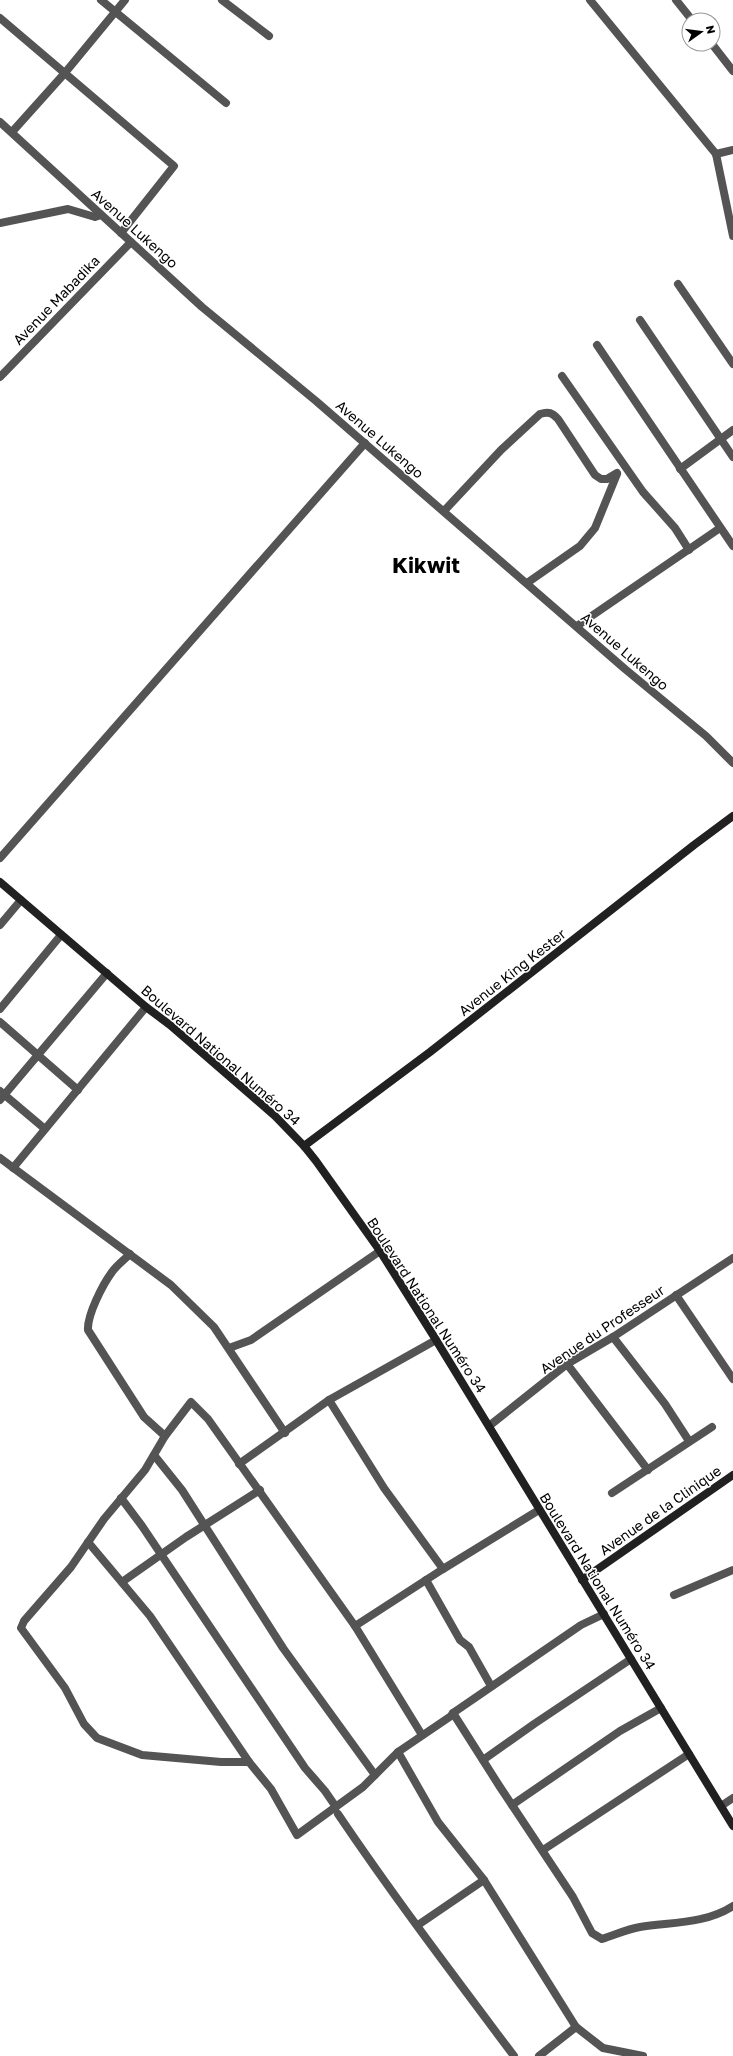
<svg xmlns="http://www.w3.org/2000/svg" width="733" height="2056" font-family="'Golos Text',sans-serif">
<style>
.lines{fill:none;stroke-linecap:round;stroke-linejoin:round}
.street{stroke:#545454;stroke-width:8}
.secondary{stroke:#212121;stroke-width:8}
.labels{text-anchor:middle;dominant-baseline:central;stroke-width:3;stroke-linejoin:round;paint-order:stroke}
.street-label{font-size:14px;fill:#000;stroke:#fff}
.town-label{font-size:22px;font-weight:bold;fill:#000;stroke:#fff}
</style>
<rect width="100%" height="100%" fill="#fff"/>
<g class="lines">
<g class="street">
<path d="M101,0L226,103"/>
<path d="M222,0L269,36"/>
<path d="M590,0L716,154L733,236"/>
<path d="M676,0L692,20"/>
<path d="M0,18L174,166L121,233"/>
<path d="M712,44L733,71"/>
<path d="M0,122L202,307L316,401L625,669L706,736L733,763"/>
<path d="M12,132L64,74L125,0"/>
<path d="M716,154L733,150"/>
<path d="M0,223L68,209L95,217L101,215"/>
<path d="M678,284L733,364"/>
<path d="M640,320L733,457"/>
<path d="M597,345L733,546"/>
<path d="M562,376L643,492L675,528L689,550"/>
<path d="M0,377L131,242"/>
<path d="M680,469L733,430"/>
<path d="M444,511L501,450L540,414C549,411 552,413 558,419L595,475L601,479H607L617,473"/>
<path d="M527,583L580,546L595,528L617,474"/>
<path d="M577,626L720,528"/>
<path d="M0,858L365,443"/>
<path d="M0,925L21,900"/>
<path d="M0,1009L61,935"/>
<path d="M0,1022L78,1090"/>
<path d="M0,1091L45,1129"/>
<path d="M0,1100L107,973"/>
<path d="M0,1158L171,1285L214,1327L285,1433"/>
<path d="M13,1168L146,1007"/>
<path d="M130,1254C124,1260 117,1265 112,1272C103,1284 87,1315 88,1330L144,1417L165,1436"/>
<path d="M676,1295L733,1379"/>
<path d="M613,1337L665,1404L689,1441"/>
<path d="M229,1348L251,1340L380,1251"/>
<path d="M567,1364L648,1470"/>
<path d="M329,1400L384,1488L443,1569"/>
<path d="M489,1426L567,1364L613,1337L733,1258"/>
<path d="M154,1455L182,1490L283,1648L375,1775"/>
<path d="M239,1464L329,1400L436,1340"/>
<path d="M612,1493L712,1427"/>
<path d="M121,1498L142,1526L305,1768L325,1791L336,1807"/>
<path d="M88,1542L150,1616L249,1762L271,1789L297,1835L363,1787L398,1752L451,1716L453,1713L581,1625L604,1614"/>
<path d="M426,1580L460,1640L469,1647L491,1686"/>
<path d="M122,1582L186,1537L260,1490"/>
<path d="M674,1595L733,1570"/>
<path d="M355,1626L443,1569L539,1510"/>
<path d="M453,1713L500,1787L573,1897L592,1933L602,1939C615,1935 627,1929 640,1927C672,1922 705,1924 733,1906"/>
<path d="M398,1752L438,1822L484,1880L576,2027L603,2048L643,2056"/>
<path d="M483,1760L534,1724L631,1659"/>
<path d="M249,1762H221L142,1755L97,1738L84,1724L65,1688L21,1628L24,1621L71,1567L104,1519L145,1470L165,1436L191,1402L208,1419L355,1626L422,1735"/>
<path d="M512,1805L620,1731L661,1708"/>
<path d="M721,1806L733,1798"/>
<path d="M338,1814C394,1897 454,1976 514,2056"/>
<path d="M543,1850L689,1754"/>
<path d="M418,1925L484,1880"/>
<path d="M539,2056L576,2027"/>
</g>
<g class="secondary">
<path d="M0,882L146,1007L170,1025L275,1116L304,1146L316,1161L380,1251L433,1335L733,1826"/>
<path d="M304,1146L430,1052L694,845L733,816"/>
<path d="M582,1580L733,1475"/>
</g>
</g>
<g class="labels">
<g class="street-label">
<text transform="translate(135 228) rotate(42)">Avenue Lukengo</text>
<text transform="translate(56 300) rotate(-46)">Avenue Mabadika</text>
<text transform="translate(380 439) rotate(41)">Avenue Lukengo</text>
<text transform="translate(625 651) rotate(41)">Avenue Lukengo</text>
<text transform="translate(512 972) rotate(-38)">Avenue King Kester</text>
<text transform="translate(221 1055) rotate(41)">Boulevard National Numéro 34</text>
<text transform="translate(427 1305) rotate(57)">Boulevard National Numéro 34</text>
<text transform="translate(602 1329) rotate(-34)">Avenue du Professeur</text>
<text transform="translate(660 1510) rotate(-35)">Avenue de la Clinique</text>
<text transform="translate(598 1581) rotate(58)">Boulevard National Numéro 34</text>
</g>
<g class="town-label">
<text x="426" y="564">Kikwit</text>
</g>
</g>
<g transform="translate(701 32) rotate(76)"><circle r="19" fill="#ffffff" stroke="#999999"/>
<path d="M0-3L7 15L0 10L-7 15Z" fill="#000000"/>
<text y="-6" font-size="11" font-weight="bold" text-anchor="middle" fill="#000000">N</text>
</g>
</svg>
